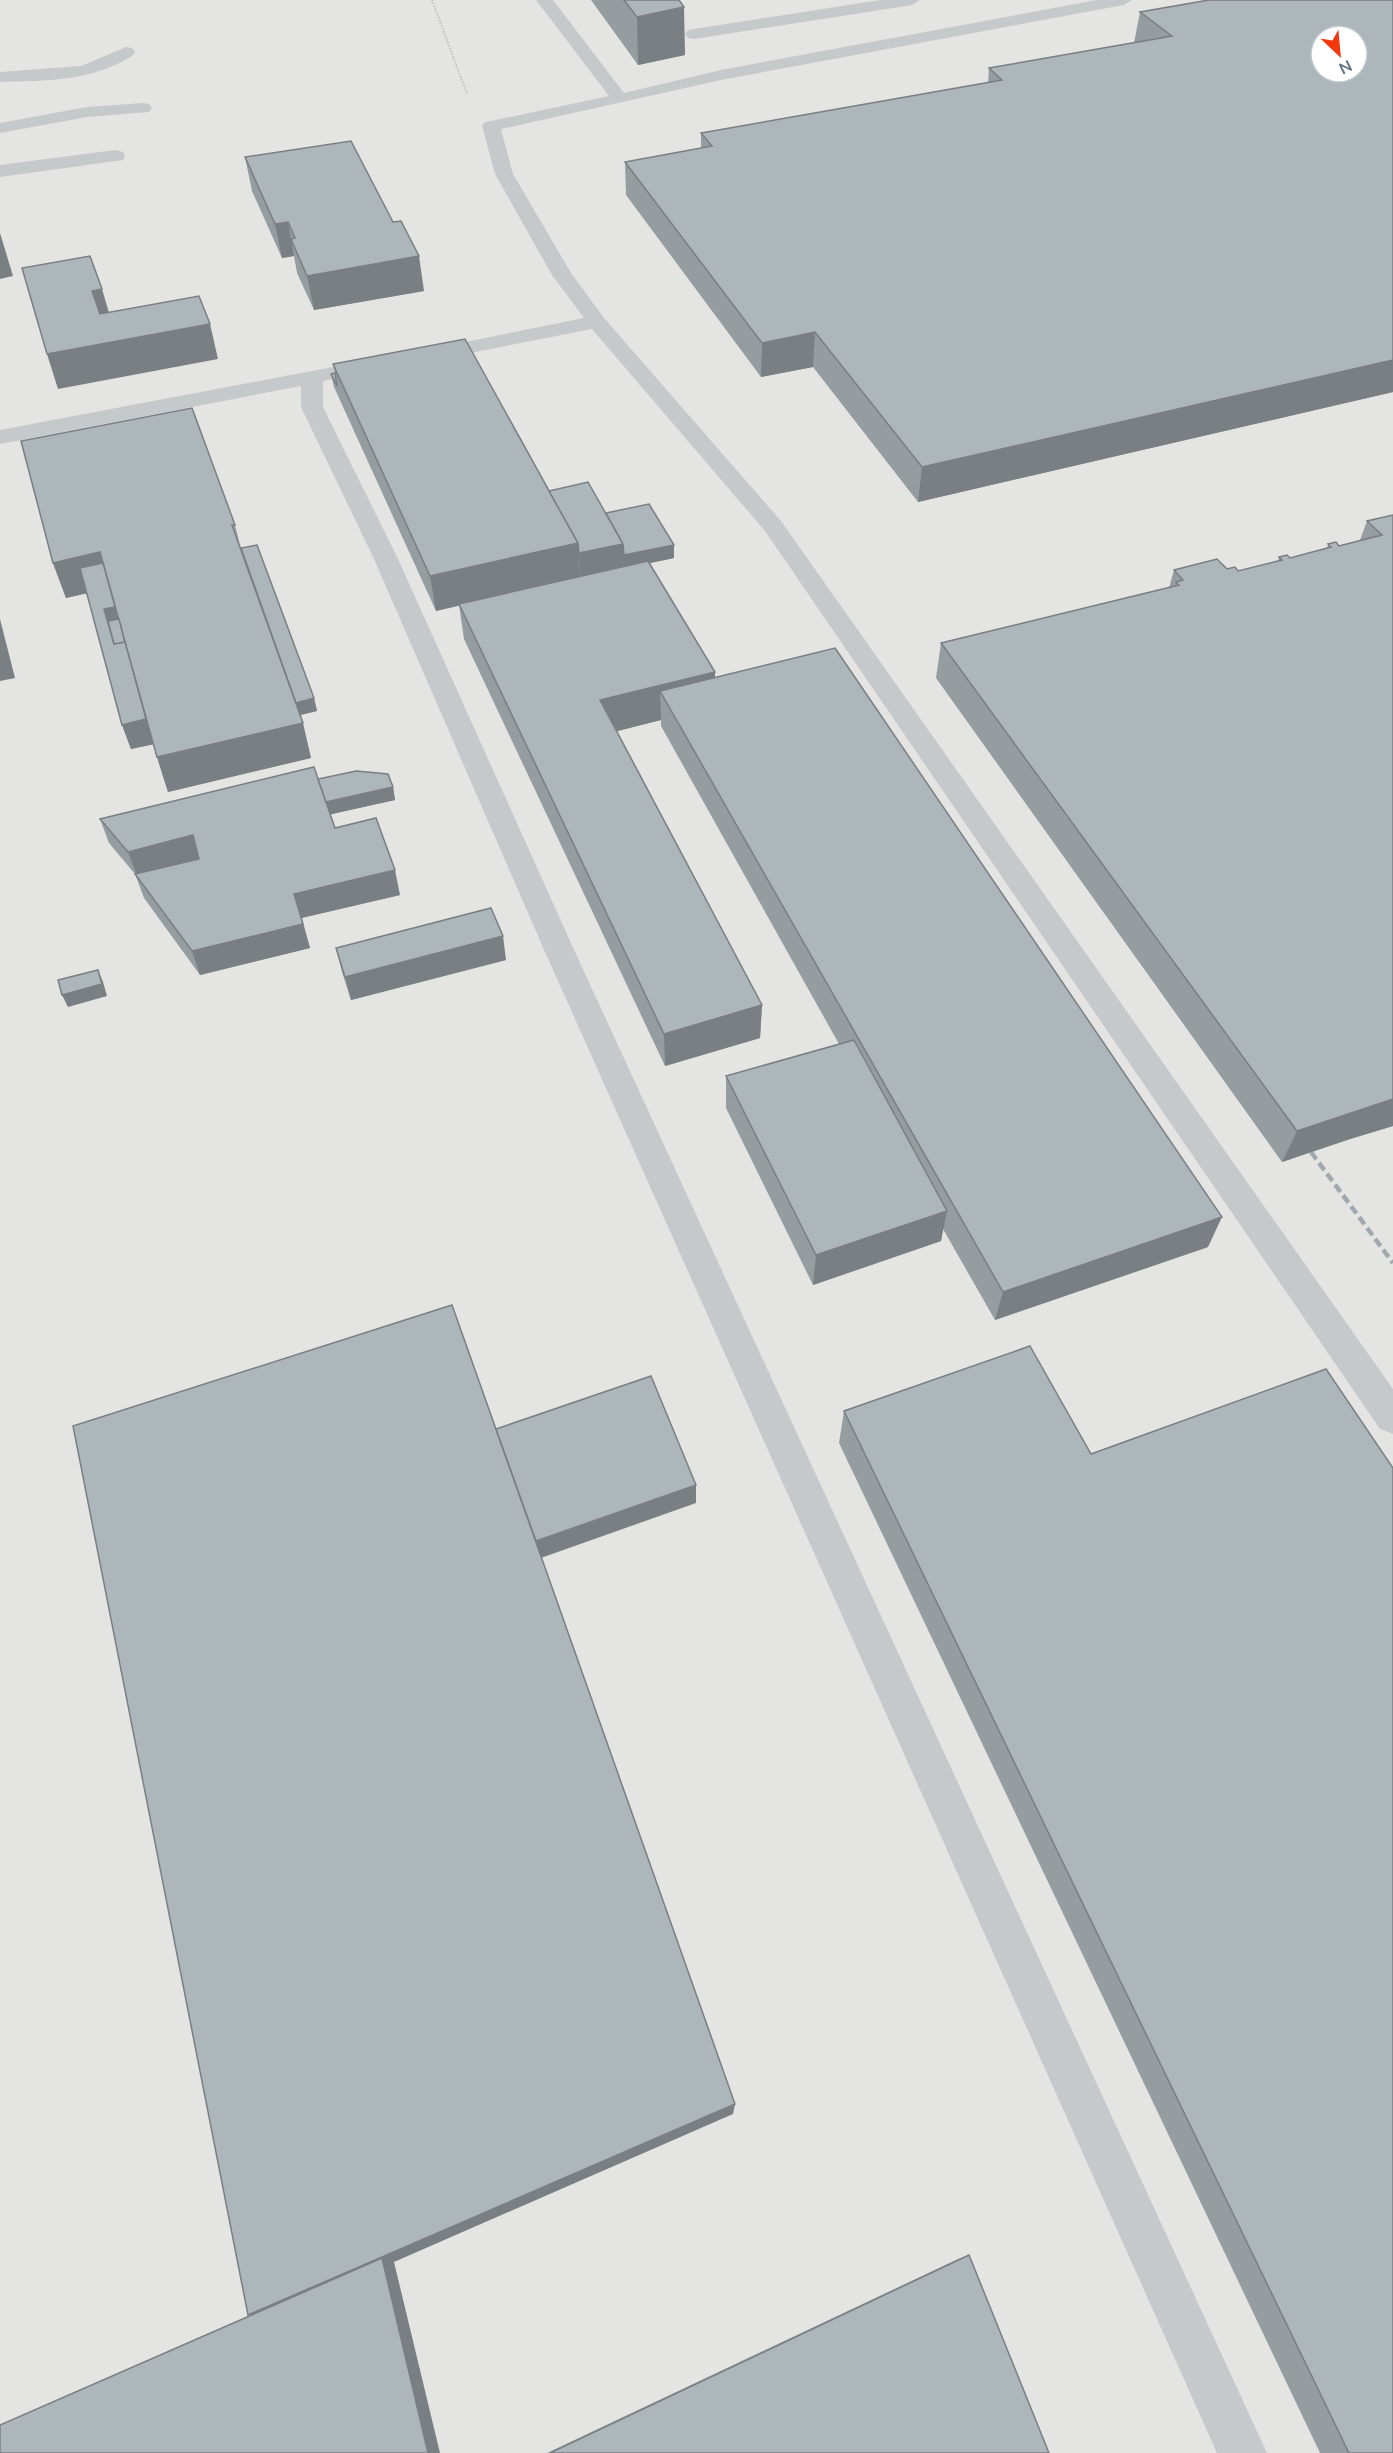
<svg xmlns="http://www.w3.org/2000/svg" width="1393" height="2453" font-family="Mulish,sans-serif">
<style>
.built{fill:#e4e5e2;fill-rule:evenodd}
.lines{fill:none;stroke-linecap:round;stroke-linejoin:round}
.path{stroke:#bec0c1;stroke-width:2;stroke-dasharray:1.5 1.5;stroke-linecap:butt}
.service{fill:#c5c9cb;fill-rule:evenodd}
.rail{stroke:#a2a9ae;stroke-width:4.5;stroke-dasharray:9 4.5;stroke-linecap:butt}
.wall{fill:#959da0}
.shaded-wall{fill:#797f82}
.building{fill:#adb6ba;stroke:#797f82;stroke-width:1.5;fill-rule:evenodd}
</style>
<rect width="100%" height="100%" fill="#f4f4ef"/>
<path class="built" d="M0,0H1393V2453H0ZM1321,36H1357V72H1321Z"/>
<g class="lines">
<path class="path" d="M432,0L467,94"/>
<g class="service">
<path d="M536,0H553L624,93L721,70L1097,0H1132L1124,5L721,80L501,129L513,174L571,273L604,318L781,521L1393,1389V1434L1380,1429L765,531L592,329L425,362L417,361L414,356L417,351L425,350L584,318L552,275L495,174L482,126L485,122L491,121L609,96Z"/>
<path d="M880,0H920L912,5L694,39L688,38L685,34L688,30L694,29Z"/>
<path d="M126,47L132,48L135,52L132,56C92,81 46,81 0,82V72L81,66Z"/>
<path d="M143,103L149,104L152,108L149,112L87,117L0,133V123L87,107Z"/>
<path d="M116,150L123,152L125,156L123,160L0,177V165Z"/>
<path d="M333,367L341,368L344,373L341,378L323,381V407L398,559L575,952L1267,2453H1217L545,952L374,559L301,407V386L0,444V430Z"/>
</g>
<path class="rail" d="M1311,1152L1393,1263"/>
</g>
<g class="wall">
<path d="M591,0H679L685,55L638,65Z"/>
<path d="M1393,0V392L918,502L813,367L761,377L626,195L625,162L701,148V133L988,83L989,68L1134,43L1140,12Z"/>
<path d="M245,157L424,291L314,310L297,273L294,256L282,258L252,191Z"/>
<path d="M333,364L549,491L606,513L674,545V558L649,563L715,678L1208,1247L995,1320L943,1229L941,1241L813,1285L726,1108V1076L839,1044L661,726V720L617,731L762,1005L760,1038L665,1066L464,639L459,605L436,611L334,387L331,374L335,373Z"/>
<path d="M1393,515V1126L1350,1139L1282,1162L936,678L941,643L1169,588L1174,570L1227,569L1238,571L1278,561L1279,557L1290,558L1327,549L1328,544L1339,546L1360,540L1367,521Z"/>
<path d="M235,525L241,549L314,698L317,711L300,715L311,758L168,792L153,744L131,749L122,725L87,593L66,598L53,563Z"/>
<path d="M318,779L393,787L395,800L330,814L335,828L400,895L302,918L310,948L200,975L144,898L135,874L109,843L100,819Z"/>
<path d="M336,948L506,960L351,1000L342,972Z"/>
<path d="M844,1411L1393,2453H1320L839,1443Z"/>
<path d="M969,2255L1049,2453H547L958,2259Z"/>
</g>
<g class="shaded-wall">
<path d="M684,7L685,55L638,65L637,17Z"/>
<path d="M288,222L294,256L282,258L275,224Z"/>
<path d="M0,233L13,276L0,279Z"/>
<path d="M419,256L424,291L314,310L307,276Z"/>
<path d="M102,289L112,323L102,325L92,291Z"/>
<path d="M210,324L218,359L58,389L47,354Z"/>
<path d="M815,332L813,367L761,377L762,343Z"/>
<path d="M1393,360V392L918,502L922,467Z"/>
<path d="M578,543L580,578L436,611L430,576Z"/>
<path d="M623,544L674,545V558L580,578L579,553Z"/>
<path d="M100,552L155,744L131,749L122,725V669L104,609L110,588L66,598L53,563Z"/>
<path d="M0,619L15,678L0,681Z"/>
<path d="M715,672V706L660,691L661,720L602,735L600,700Z"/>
<path d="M314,698L317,711L296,716L293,703Z"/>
<path d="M303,723L311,758L168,792L157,757Z"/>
<path d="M393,787L395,800L328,815L325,802Z"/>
<path d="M193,835L201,859L137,876L128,852Z"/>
<path d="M395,870L400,895L301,918L294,894Z"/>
<path d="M303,924L310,948L200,975L192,951Z"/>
<path d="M503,936L506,960L351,1000L345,977Z"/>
<path d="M98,970L103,982L107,996L68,1007L62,995Z"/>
<path d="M762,1005L760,1038L665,1066L664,1034Z"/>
<path d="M1393,1099V1126L1350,1139L1282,1162L1297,1131Z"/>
<path d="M947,1211L941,1241L813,1285L816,1255Z"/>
<path d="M1222,1217L1208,1247L995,1320L1003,1292Z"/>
<path d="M696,1485V1503L538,1559L534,1542Z"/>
<path d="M735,2104L733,2114L394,2262L440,2453H428L269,2317L248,2315Z"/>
</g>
<g class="building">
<path d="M624,0H679L684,7L637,17Z"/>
<path d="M1209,0H1393V360L922,467L815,332L762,343L625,162L712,146L701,133L1002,80L989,68L1172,36L1140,12ZM1321,36H1357V72H1321Z"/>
<path d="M351,141L393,222L401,221L419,256L307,276L291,239L295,238L288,222L275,224L245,157Z"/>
<path d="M90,256L102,289L92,291L100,314L199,296L210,324L47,354L22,268Z"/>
<path d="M465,339L578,543L430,576L333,364Z"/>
<path d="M335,373L337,386L331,374Z"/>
<path d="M192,408L235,525H232L303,723L157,757L100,552L53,563L21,441Z"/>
<path d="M588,482L623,544L579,553L578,543L549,491Z"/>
<path d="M649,504L674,545L624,555L623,544L606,513Z"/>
<path d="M1393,515V1099L1297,1131L941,643L1179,585L1176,582L1183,580L1174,570L1217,559L1227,569L1235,567L1238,571L1282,560L1279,557L1287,555L1290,558L1331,547L1328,544L1336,542L1339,546L1382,535L1367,521Z"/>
<path d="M257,545L314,698L296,703L241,548Z"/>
<path d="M648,561L715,672L600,700L762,1005L664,1034L459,604Z"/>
<path d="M103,563L115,607L104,609L114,644L125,642L146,719L122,725L80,568Z"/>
<path d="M119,619L125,643V642L114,644L108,621Z"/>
<path d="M835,648L1222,1217L1003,1292L660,691Z"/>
<path d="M314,767L335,828L376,818L395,870L294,894L303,924L192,951L135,874L199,859L193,835L128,852L100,819Z"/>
<path d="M356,771L388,774L393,787L326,802L318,779Z"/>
<path d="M491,908L503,936L345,977L336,948Z"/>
<path d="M98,970L102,984L62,995L58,980Z"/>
<path d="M854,1040L947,1211L816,1255L726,1076Z"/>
<path d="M452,1305L735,2104L248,2315L73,1426Z"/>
<path d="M1030,1346L1091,1454L1326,1369L1393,1468V2453H1349L844,1411Z"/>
<path d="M651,1376L696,1485L536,1541L496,1429Z"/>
<path d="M969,2255L1049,2453H550Z"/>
<path d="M382,2258L428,2453H0V2425Z"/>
</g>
<g transform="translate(1339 54) rotate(154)"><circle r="28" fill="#ffffff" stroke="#bfc8cd" stroke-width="1.5"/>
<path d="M0-4.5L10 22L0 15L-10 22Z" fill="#f33810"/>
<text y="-9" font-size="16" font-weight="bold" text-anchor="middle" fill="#607583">N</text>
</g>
</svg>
